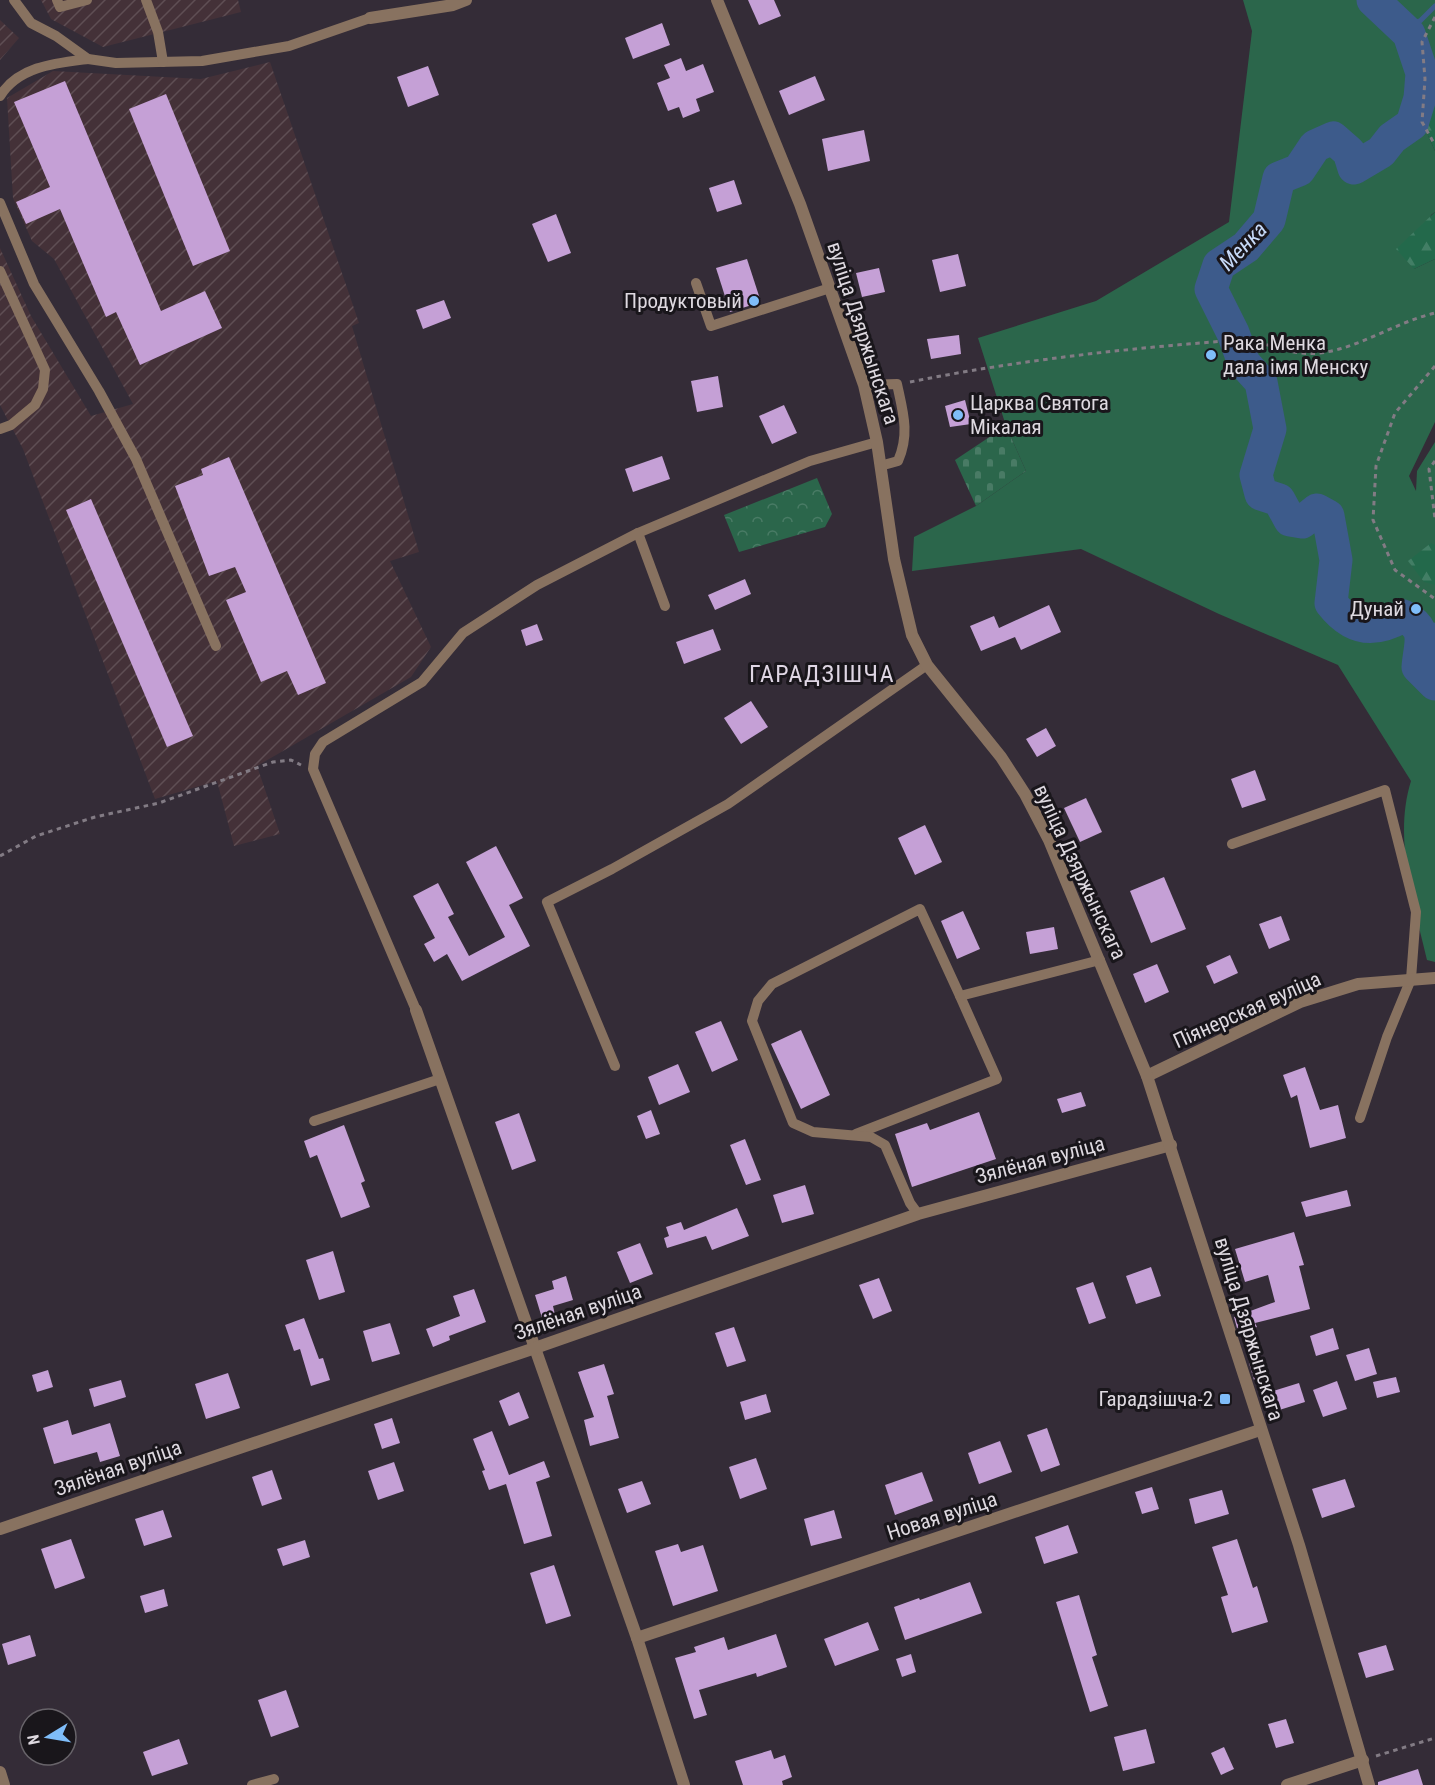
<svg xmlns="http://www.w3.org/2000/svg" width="1435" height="1785" font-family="'Roboto Condensed',sans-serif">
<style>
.industrial{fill:url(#industrial-furrows)}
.grass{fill:#2b664b}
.forest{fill:url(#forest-firs)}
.cemetery{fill:url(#cemetery-stones)}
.park{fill:url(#park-crowns)}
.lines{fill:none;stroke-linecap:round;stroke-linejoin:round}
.stream{stroke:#3d5b8b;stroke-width:5}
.river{stroke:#3d5b8b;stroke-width:33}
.building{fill:#c5a0d6}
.path{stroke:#827b84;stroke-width:3;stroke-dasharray:4.5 4.5;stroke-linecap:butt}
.service{stroke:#887260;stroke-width:10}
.minor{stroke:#887260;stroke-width:12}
.tertiary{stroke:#887260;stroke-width:12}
.poi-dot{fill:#7fbdf9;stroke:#19161b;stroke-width:2}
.labels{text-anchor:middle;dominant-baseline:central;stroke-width:6;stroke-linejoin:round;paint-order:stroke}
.poi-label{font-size:21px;fill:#ded9e0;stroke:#19161b;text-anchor:end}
.street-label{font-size:21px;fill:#ded9e0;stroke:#19161b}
.water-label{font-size:22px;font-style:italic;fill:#c7daf8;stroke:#19161b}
.quarter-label{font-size:24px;letter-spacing:1.5px;fill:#dfd6e4;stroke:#19161b}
</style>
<defs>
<pattern id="industrial-furrows" width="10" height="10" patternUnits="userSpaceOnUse" patternTransform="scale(1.5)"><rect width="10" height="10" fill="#443138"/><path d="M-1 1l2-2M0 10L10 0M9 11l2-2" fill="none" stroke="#5f4e54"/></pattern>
<pattern id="forest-firs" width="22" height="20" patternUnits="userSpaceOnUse" patternTransform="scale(1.5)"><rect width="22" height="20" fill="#23694b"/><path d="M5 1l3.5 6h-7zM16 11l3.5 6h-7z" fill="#427e65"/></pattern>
<pattern id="cemetery-stones" width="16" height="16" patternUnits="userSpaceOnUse" patternTransform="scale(1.5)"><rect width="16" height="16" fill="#2b664b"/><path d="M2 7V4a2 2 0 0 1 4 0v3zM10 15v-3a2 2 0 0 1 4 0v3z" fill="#497b65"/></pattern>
<pattern id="park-crowns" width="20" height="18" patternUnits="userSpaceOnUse" patternTransform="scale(1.5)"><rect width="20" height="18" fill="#2b664b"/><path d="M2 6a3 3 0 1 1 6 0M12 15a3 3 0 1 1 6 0" fill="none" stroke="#497b65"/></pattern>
</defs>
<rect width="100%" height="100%" fill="#342c37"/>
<g class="industrial">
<path d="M41,0H238L241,12L103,47L51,19Z"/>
<path d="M0,20L19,38L0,60Z"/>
<path d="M270,62L359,323L352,326L419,552L390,561L431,647L411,677L257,766L280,834L234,846L217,781L155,799L23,449L0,405V248L31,316L91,416L133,404L54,259L32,241L13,198L7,98L53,71L201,79Z"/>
</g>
<path class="grass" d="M1243,0H1435V139L1422,122L1435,151V212L1431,215L1414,269L1435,259V422L1409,476L1416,491L1417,471L1435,442V962L1427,960C1414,904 1393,838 1411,781L1338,665L1219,614L1081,549L912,571L914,537L976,506L1026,471L1006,426L978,338L1096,301L1229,222L1252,31Z"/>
<g class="forest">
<path d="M1435,59V151L1422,122L1428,68Z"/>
<path d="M1435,212V259L1414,269L1396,249Z"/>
<path d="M1431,543L1435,545V585L1424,582L1408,561Z"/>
</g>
<path class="cemetery" d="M1006,426L1026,471L976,506L955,460Z"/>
<path class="park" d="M817,478L832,514L825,527L739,552L724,515Z"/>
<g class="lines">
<g class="stream">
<path d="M1402,25L1420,21L1435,6"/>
<path d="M1421,633L1435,625"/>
</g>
<path class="river" d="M1373,0L1409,34L1422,73L1420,98L1412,124L1392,138L1381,152L1354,168L1349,152L1333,138L1315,146L1299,170L1279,178L1269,220L1246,247L1219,265L1211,289L1233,333L1244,363L1261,382L1270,429L1256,475L1261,494L1279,500L1290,520L1302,522L1317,510L1328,516L1336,560L1331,603C1352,630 1374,633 1403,616C1429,629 1420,642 1418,667L1435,684"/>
</g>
<g class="building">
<path d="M748,0H774L781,16L759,25Z"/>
<path d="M662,23L670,45L633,59L625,38Z"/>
<path d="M681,58L686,71L703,64L714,92L696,99L700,111L683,118L679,107L668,111L657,83L670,78L664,65Z"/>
<path d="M428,66L439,95L408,107L397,77Z"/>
<path d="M815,76L825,100L789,115L779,91Z"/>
<path d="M65,81L161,311L205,291L222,328L140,365L116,312L106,317L60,209L26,224L16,202L50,187L14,102Z"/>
<path d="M166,94L230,251L193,266L129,109Z"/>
<path d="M864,130L870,161L828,171L822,139Z"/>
<path d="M734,180L742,204L717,212L709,188Z"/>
<path d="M556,214L571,253L548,262L532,224Z"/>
<path d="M958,254L966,286L940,292L932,260Z"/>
<path d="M747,259L761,302L730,312L716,268Z"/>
<path d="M879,268L885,292L862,297L856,273Z"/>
<path d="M444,300L451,318L423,329L416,310Z"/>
<path d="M959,335L961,354L931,359L927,339Z"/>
<path d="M718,376L723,407L697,412L691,381Z"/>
<path d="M965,400L971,424L950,427L945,406Z"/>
<path d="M784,405L797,433L772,444L759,416Z"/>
<path d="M662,456L670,479L633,492L625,469Z"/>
<path d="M229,457L326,683L298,695L287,671L261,682L226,600L246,592L235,567L209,576L175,486L203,475L201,469Z"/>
<path d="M91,499L193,736L167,747L66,510Z"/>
<path d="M745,579L751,594L715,610L708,595Z"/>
<path d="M1049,605L1061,632L1021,650L1015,637L981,651L970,626L994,616L999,628Z"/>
<path d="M537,624L543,640L526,646L521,630Z"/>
<path d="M713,629L721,650L684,664L676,642Z"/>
<path d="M751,701L768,727L741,744L724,718Z"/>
<path d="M1046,728L1056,746L1037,757L1026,739Z"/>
<path d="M1255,770L1266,800L1242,808L1231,779Z"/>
<path d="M1086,798L1102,832L1080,842L1064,808Z"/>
<path d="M925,825L942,862L915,875L898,838Z"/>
<path d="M496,846L523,898L509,905L530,946L462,981L447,954L434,962L424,944L435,938L413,896L438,883L454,914L448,917L469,956L505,937L466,862Z"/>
<path d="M1164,877L1186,929L1151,943L1130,891Z"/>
<path d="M963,911L980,949L957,959L941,921Z"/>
<path d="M1281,916L1290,940L1269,949L1259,924Z"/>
<path d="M1054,927L1058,949L1030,954L1026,932Z"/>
<path d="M1230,955L1238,973L1214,984L1206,966Z"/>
<path d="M1157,964L1169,992L1145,1003L1133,974Z"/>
<path d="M721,1021L738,1060L712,1072L695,1032Z"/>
<path d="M801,1030L830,1095L801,1109L771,1044Z"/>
<path d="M678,1064L690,1092L659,1105L648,1077Z"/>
<path d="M1305,1067L1320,1110L1338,1105L1346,1138L1310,1148L1297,1095L1291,1098L1283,1075Z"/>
<path d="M1081,1092L1086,1106L1062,1113L1057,1099Z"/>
<path d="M651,1110L660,1134L646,1139L637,1116Z"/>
<path d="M979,1112L996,1159L912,1187L895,1134L927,1123L930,1130Z"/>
<path d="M519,1113L536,1161L512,1170L495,1122Z"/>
<path d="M344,1125L365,1181L361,1183L370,1207L341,1218L317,1155L310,1158L304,1141Z"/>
<path d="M745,1139L761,1180L746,1185L730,1145Z"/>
<path d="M805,1185L814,1214L782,1223L773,1195Z"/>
<path d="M1347,1190L1351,1206L1306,1217L1301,1202Z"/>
<path d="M737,1208L749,1236L712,1250L706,1236L667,1248L664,1238L669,1236L666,1227L681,1222L684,1230Z"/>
<path d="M1294,1232L1304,1265L1299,1266L1310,1309L1255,1323L1257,1327L1244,1332L1242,1326L1237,1328L1234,1317L1275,1302L1268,1275L1245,1282L1235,1249Z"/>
<path d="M640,1243L653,1274L630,1283L617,1252Z"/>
<path d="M333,1251L345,1292L319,1300L306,1260Z"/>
<path d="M1151,1267L1161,1296L1136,1304L1126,1276Z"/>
<path d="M566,1276L573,1300L553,1306L555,1315L542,1318L535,1295L554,1289L552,1281Z"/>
<path d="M879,1278L892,1311L873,1319L859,1285Z"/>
<path d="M1093,1282L1106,1318L1089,1324L1076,1288Z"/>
<path d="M474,1289L486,1322L449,1336L450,1340L433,1347L426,1329L460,1316L453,1296Z"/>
<path d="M304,1318L319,1359L323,1358L330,1380L311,1386L300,1349L294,1351L285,1325Z"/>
<path d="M390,1323L400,1354L372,1362L363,1331Z"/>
<path d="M734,1327L746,1361L727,1367L715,1333Z"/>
<path d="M1333,1328L1339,1349L1316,1356L1310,1336Z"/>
<path d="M1369,1348L1377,1374L1355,1381L1346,1355Z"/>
<path d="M1260,1359L1266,1376L1254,1380L1249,1363Z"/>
<path d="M604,1364L614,1394L607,1396L619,1438L590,1446L584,1420L594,1417L578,1372Z"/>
<path d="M48,1370L53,1387L37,1392L32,1375Z"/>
<path d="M228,1373L240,1408L206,1419L195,1384Z"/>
<path d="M1396,1377L1400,1392L1377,1398L1373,1382Z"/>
<path d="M121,1380L126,1397L94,1407L89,1389Z"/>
<path d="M1337,1381L1347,1409L1323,1417L1313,1390Z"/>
<path d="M1299,1383L1305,1402L1276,1411L1270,1392Z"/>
<path d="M519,1392L529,1418L509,1426L499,1401Z"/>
<path d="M766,1394L771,1412L745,1420L740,1402Z"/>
<path d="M392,1418L400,1443L382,1449L374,1424Z"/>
<path d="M68,1420L72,1435L110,1423L120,1456L100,1462L97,1452L54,1464L43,1428Z"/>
<path d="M1047,1428L1060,1465L1041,1472L1027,1435Z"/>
<path d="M492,1431L509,1475L544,1461L550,1477L536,1482L552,1536L524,1544L506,1484L489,1490L482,1471L485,1470L473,1439Z"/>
<path d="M1000,1441L1012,1472L979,1484L968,1453Z"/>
<path d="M756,1458L767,1489L740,1499L729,1467Z"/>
<path d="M394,1462L404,1491L378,1500L368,1471Z"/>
<path d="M272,1470L282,1499L262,1506L252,1477Z"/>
<path d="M922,1472L933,1501L895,1515L885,1485Z"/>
<path d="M1345,1479L1355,1507L1322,1518L1312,1489Z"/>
<path d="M642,1481L651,1504L627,1513L618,1489Z"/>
<path d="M1152,1487L1159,1509L1142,1514L1135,1492Z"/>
<path d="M1222,1490L1229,1514L1195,1524L1189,1499Z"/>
<path d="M163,1510L172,1537L144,1546L135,1519Z"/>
<path d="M834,1510L842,1538L811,1546L804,1519Z"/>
<path d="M1068,1525L1078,1553L1044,1564L1035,1537Z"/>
<path d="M71,1539L85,1578L55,1589L41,1549Z"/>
<path d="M1237,1539L1253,1588L1257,1586L1268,1622L1232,1633L1221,1597L1228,1595L1212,1547Z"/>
<path d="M305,1540L310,1557L283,1566L277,1549Z"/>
<path d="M678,1544L681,1552L703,1545L718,1591L673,1606L655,1551Z"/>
<path d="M554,1565L571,1616L546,1624L530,1573Z"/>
<path d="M970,1582L982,1613L905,1640L894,1607L919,1598L920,1600Z"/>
<path d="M164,1589L168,1606L145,1613L140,1596Z"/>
<path d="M1079,1595L1097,1655L1092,1657L1108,1706L1090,1712L1056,1602Z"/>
<path d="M868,1622L879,1650L835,1666L824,1639Z"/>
<path d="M776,1634L787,1667L757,1677L756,1673L699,1690L707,1715L694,1719L675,1658L696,1652L694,1647L724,1637L728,1650Z"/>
<path d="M30,1635L36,1656L8,1665L2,1644Z"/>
<path d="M1386,1645L1394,1670L1366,1678L1358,1653Z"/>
<path d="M911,1654L916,1672L902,1677L896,1659Z"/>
<path d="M286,1690L299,1727L271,1737L258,1700Z"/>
<path d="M1286,1719L1294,1743L1276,1748L1268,1724Z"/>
<path d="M1146,1729L1155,1763L1123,1771L1114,1737Z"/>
<path d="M179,1739L188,1764L152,1776L143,1752Z"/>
<path d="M1224,1747L1234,1769L1221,1775L1211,1753Z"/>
<path d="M771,1750L774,1759L785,1755L792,1777L782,1781L783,1785H743L735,1761Z"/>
<path d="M1418,1769L1423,1785H1378V1782Z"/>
</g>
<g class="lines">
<g class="path">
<path d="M1435,17L1422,42L1425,79L1422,122L1435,145"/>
<path d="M1435,366L1395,413L1376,466L1373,520L1395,570L1435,599"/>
<path d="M910,382C1019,360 1129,348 1239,340C1262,339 1289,357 1320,353C1360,348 1396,322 1435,313"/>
<path d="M1435,461L1429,469L1435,519"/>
<path d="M0,856L36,836L95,817L159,803L273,762L291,760L301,765"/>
<path d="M1376,1756L1435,1738"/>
</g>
<g class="service">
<path d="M14,0L31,23L56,36L88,59L116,63L202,61L289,46L370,18"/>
<path d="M57,0L60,7L87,0"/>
<path d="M146,0L158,32L163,62"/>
<path d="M0,96C19,66 56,63 88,59"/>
<path d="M0,203L34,284L99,391L136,459L216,646"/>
<path d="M0,271L45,370L43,389L35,405L11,425L0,429"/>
<path d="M696,283L711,326L830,288"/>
<path d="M864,385L897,384C903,412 910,434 898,461L880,466"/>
<path d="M638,533L665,606"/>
<path d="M1232,844L1385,790L1416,912L1411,979L1387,1037L1360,1118"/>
<path d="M416,1010L313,769L315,754L323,742L422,682L463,633L537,585L638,533L810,461L877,442"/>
<path d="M615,1066L547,902L612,869L728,804L927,665"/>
<path d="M314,1121L440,1079"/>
<path d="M856,1134L997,1079L960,996"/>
<path d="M918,1214L910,1203L885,1145L871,1137L813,1132L793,1123L752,1021L758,1001L772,984L920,909L960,996L1100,960"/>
<path d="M252,1785L274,1779"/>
</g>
<g class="minor">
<path d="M370,18L453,5L466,0"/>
<path d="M416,1010L637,1638L684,1785"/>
<path d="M1147,1076L1300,1002L1358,984L1435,978"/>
<path d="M0,1529L535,1348L918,1214L1171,1145"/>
<path d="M637,1638L1260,1430"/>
<path d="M0,1772L4,1785"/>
<path d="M1287,1785L1363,1760"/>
</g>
<path class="tertiary" d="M717,0L800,204L864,385L877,442L894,559L912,635L927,665L1001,757L1025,794L1049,840L1147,1076L1299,1545L1369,1785"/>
</g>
<g class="poi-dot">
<circle cx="754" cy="301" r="6"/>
<circle cx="1211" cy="355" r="6"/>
<circle cx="958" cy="415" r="6"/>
<circle cx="1416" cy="609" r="6"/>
<rect x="1219" y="1393" width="12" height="12" rx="3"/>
</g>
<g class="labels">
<g class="poi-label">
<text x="742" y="301">Продуктовый</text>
<text x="1223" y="343" text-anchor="start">Рака Менка<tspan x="1223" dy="24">дала імя Менску</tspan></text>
<text x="970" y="403" text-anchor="start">Царква Святога<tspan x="970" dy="24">Мікалая</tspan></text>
<text x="1404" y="609">Дунай</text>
<text x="1213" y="1399">Гарадзішча-2</text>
</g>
<g class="street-label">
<text transform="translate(863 333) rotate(72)">вуліца Дзяржынскага</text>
<text transform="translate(1080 872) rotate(65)">вуліца Дзяржынскага</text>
<text transform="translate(1247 1010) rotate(-24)">Піянерская вуліца</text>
<text transform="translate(1040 1160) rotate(-15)">Зялёная вуліца</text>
<text transform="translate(578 1312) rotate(-19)">Зялёная вуліца</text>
<text transform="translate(1249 1329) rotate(73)">вуліца Дзяржынскага</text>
<text transform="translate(118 1468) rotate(-19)">Зялёная вуліца</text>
<text transform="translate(942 1516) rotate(-18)">Новая вуліца</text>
</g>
<g class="water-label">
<text transform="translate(1243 246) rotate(-46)">Менка</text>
</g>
<g class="quarter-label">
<text x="822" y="674">ГАРАДЗІШЧА</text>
</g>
</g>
<g transform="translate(48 1737) rotate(259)"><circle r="28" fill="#19161b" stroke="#68646a" stroke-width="1.5"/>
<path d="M0-4.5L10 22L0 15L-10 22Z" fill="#7fbdf9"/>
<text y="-9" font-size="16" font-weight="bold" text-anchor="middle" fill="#ded9e0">N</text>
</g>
</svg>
